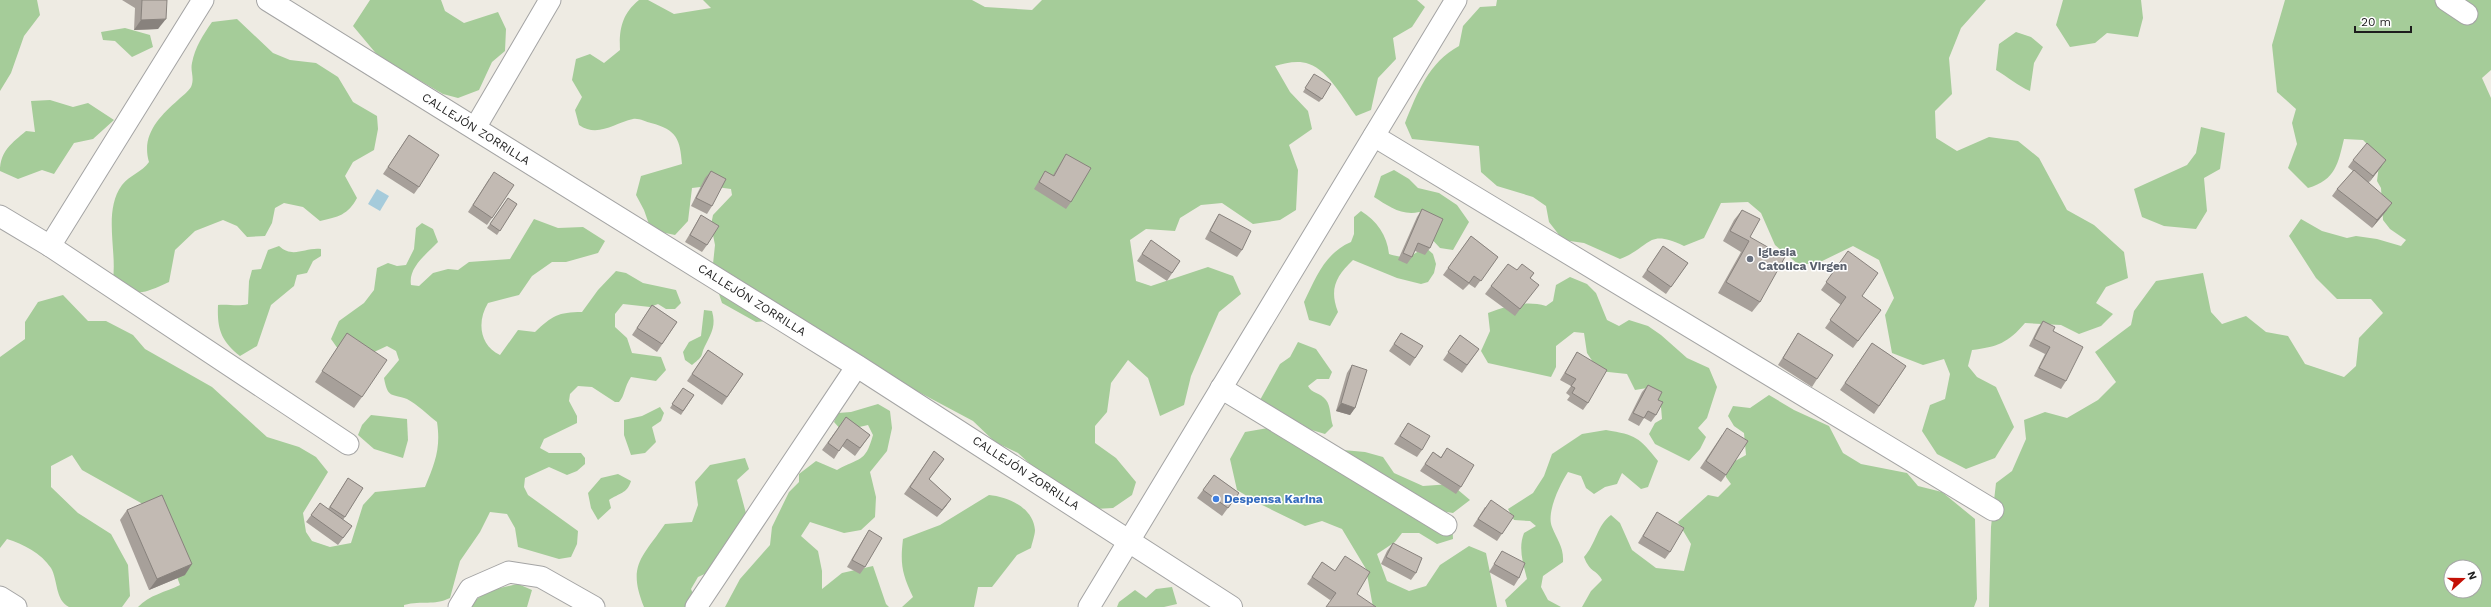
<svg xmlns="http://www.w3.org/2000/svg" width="2491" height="607" font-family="'Work Sans',sans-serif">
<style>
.forest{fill:#a5cc99;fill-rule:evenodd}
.water{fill:#a5cbdb}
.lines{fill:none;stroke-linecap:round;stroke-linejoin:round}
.minor-casing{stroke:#a4a4a4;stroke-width:23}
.tertiary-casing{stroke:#a4a4a4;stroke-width:24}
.minor{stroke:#fff;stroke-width:21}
.tertiary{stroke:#fff;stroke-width:22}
.wall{fill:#a7a09a}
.shaded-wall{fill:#88827d}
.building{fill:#c2bab3;stroke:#88827d}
.worship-dot{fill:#6b7280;stroke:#fff;stroke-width:1.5}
.shop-dot{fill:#3f7fe0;stroke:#fff;stroke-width:1.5}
.labels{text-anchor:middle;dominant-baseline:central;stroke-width:3;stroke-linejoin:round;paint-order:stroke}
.street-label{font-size:12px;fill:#1d1d1d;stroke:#fff}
.worship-label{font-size:12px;font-weight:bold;fill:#5b616d;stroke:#fff;text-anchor:start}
.shop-label{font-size:12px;font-weight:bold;fill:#366cbe;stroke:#fff;text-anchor:start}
</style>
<rect width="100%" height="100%" fill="#eeebe3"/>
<g class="forest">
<path d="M0,0H37L40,15L24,36L11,73L0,91Z"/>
<path d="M370,0H441L445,11L464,23L498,12L506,29L505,51L492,62L479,90L458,98L443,94L379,57L353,26Z"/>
<path d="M639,0H648L674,14L711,8L703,0H972L985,7L1032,10L1042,0H1417L1425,7L1412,27L1393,38L1396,59L1378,78L1371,110L1356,116C1344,100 1329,71 1309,64C1298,60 1286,63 1275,66L1290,92L1308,111L1312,129L1289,145L1298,170L1296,210L1280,220L1253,224L1222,203L1201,205L1180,218L1175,231L1146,229L1130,240L1136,281L1151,286L1208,267L1233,276L1241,294L1219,312L1191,376L1184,405L1160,416L1148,378L1128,360L1111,383L1107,412L1095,426V443L1116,458L1136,482L1132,495L1113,508L1095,509L1043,476L1018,453L995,442L973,421L898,381L793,318L756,322L722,303L718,291L713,264L715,245L711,225L713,215L732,195L731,189L709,186L692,188L688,221L675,235L651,230L644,210L636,195L641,176L682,164C680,139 677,130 651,123C646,122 639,118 633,119C614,123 598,138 579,125L575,110L582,97L572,80L576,59L590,54L604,63L620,50C619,29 622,14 639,0Z"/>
<path d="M1497,0H1986L1961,28L1949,58L1952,94L1935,111L1936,138L1957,151L1989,137L2018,141L2039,158L2067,210L2094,225L2124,252L2128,278L2106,287L2096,303L2113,314L2101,326L2079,334L2061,325L2025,323C2008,343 1997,347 1972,350L1968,366L1977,377L1996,387L2014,427L1995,458L1966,469L1937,454L1922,431L1930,405L1945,399L1950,374L1944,359L1923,365L1892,353L1885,315L1894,298L1879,260L1853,246L1816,264H1798L1775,245L1761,213L1748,202L1721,203L1704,238L1684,246C1646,228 1652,247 1620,259L1584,243L1563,240L1549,222L1546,206L1533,197L1497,186L1481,172L1479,146L1412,139L1405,123C1417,93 1429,62 1459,46L1463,26L1480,7L1496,6Z"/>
<path d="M2063,0H2141L2143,18L2138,37L2107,33L2095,43L2070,47L2056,25Z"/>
<path d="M2285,0H2491V70L2482,78L2491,98V607H1989L1991,527L1996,483L2012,471L2026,439L2024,420L2045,412L2067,418L2098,400L2116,382L2095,352L2131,325L2134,311L2156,281L2203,273L2211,312L2222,324L2246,316L2266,332L2288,336L2305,364L2344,377L2356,366L2359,338L2383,313L2371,299H2337L2316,278L2289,236L2301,219L2322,231L2347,238L2356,236L2377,239L2401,246L2406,240L2390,229L2383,220L2381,188L2377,181L2380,157L2363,140L2344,139C2338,163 2336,180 2308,188L2288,168L2297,144L2292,123L2296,109L2277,92L2272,45ZM2451,567H2475V591H2451Z"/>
<path d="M237,19L273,53L290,60L316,63L338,77L353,102L377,116L378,129L374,150L353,162L345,176L357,198C348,215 338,217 320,221L303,207L284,203L275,208L272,223L265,236L247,237L237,226L223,220L195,231L175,250L169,282C142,294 137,298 113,279C117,250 103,211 122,185C130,175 142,172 149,162C141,135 159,117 178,100C182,96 188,92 191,87C195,78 190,71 192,63C195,47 203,35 212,22Z"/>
<path d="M125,28L150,35L153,47L132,57L115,41L103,40L101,32Z"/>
<path d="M2016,32L2031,37L2043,47L2034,63L2030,91C2018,86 2008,77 1996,70L1999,44Z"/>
<path d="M50,100L73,107L88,103L114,120L93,139L74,143L54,174L42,170L18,179L0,171C0,151 12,143 26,131L35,132L31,101Z"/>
<path d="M2201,127L2225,133L2220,169L2204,178L2207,211L2196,229L2164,226L2142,217L2134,189L2187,165L2196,153Z"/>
<path d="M1394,170L1409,179L1418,188L1439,193L1457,205L1469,222L1453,250L1440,248L1427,234L1430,218L1419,212C1402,216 1388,206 1374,197L1381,176Z"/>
<path d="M1361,211C1377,221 1387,235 1389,254C1405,259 1412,258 1424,246L1433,254L1436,264L1434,273L1428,282L1421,284L1397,278L1353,260C1336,276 1329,289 1338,312L1330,326L1309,320L1304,302C1316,277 1325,253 1351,242L1354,234V217Z"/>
<path d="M534,219L558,228L583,227L605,241L598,253L566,262H552L532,276L519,295L488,303C477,321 479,345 500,355L518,330L535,332C552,316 558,312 582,312L598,290L616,271L626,273L643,283L676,290L681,303L675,309H666L658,304L650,307L623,304L615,314V327L627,338L632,353L661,357L666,370L656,381L631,377C624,387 625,396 619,402H615L592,387L578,386L570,394L569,401L577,416V423L544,439L540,448L549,453H581L585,458V464L577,471L567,475L549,467L525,478L524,487L528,495L578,531L577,544L571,557L559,559L518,547L515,528L507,514L490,512L480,532L460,561L450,598C433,606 423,600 404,605V607H138C149,595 166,592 180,585L156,520L141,503L82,470L72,455L51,466V487L78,513L111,534L128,565L130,596L122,607H69C55,600 58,580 51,568C41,553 23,544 7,539L0,548V357L25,339V322L38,302L63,295L88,321H106L133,335L145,349L212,387L267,437L299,447L316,457L328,472L303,513L306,532L312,541L330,547L351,543L363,505L375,492L425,487C435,463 441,448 437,422C428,415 417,404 407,399C391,393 388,399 384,378L399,360L396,351L387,346L361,358L343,356L331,339L339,321L364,303L374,290L377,268L388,263L397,266L406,265L414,249L416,228L422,223L433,229L438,242C427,254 408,267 411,285L419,286L433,273L448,269L458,270L469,262L510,259Z"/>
<path d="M279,246C293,259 305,247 321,249V256L313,261L307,273L297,275L294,286L271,305L257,346L240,356C221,341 217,329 218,305C229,304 238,307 248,304L249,281L252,270L261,269L268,250Z"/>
<path d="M1570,277L1587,284L1596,293L1607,320L1619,326L1629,320L1648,326L1661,335L1687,358L1709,368L1717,387L1707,418L1698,428L1706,437L1700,449L1689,461L1655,444L1649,434L1655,423L1662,419L1661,407L1653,391L1647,388L1635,390L1627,374L1599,371L1587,353L1584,333L1574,332L1556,346V367L1551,377L1488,363L1481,351L1490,331L1488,313C1508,306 1525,300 1546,306L1553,301L1556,285Z"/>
<path d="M704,310L712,311C716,325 712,332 706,344C699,357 706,354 692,365L685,360L683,352L689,342L701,336Z"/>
<path d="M1298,342L1316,349L1332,372L1329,379H1317L1308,386C1311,393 1321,393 1326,400C1331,406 1330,418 1333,426L1325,434L1295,425L1260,400L1280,364L1290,357Z"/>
<path d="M1769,395L1794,410L1829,426L1843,453L1861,464L1907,473L1918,486L1942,492L1975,519L1977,599L1974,607H1582L1591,591L1602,580C1596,569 1590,573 1584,557C1596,544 1597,525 1611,515L1620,523L1632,550L1656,568L1684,571L1691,544L1678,522L1708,495L1718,497L1731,484L1726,477V466L1746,455L1744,433L1734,426L1728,416L1733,406L1750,408Z"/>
<path d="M878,404L890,411L892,428L887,451L870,472L876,497L875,517L861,530L844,533L810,522L801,536L818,551L822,571V589L842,573L873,566L886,604L889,607H725L740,579L770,545L772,527L789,492L799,482V474L816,461L837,470C859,457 865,464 873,435L868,425L842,431L834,422L838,413L851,412Z"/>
<path d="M660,407L664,413L661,421L652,427L656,442L645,453L631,455L624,435V420L642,416Z"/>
<path d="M371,415L407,419L408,440L403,458L374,449L358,435L362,425Z"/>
<path d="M1268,428L1322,452L1343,450L1365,452L1383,457L1394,473L1423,486L1451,484L1470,500L1453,513L1429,509L1452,521L1453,539L1437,544L1419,533H1402L1395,542L1377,554L1387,581L1409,591L1426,586L1440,565L1469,546L1486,553L1497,607H1373L1366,569L1342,529L1322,521L1305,526L1260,504L1237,490L1230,459L1245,432Z"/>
<path d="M1606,430C1636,435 1639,437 1658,461L1648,487L1641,489L1622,473L1617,484L1605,487L1594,494L1586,488L1581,476L1568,472C1560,484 1546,513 1552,527C1557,540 1564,547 1563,562L1543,576L1541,587L1548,600L1561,607H1507L1505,600L1527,579C1523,563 1518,548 1524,533L1536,526L1530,521L1514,520L1508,509L1533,493L1544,476L1552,454L1582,434Z"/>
<path d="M745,458L749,469L737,480L747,517L709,572L698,577L691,589L697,604L695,607H644C627,565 642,558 665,524L692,522L698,505L695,482L710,465Z"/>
<path d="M618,474L631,481C627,494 619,493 609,500L611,508L598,520L591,508L588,493L601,478Z"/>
<path d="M989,495C1008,497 1033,507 1035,530C1035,535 1032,543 1031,548L1017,555L992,587H978L974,607H902L913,597C902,574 900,564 903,539L940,525Z"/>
<path d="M518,584L532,590L527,607H470C480,591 500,588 518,584Z"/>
<path d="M1172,587L1177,604L1164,607H1117L1119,602L1135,590L1146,598L1156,589Z"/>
</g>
<path class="water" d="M377,189L389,196L380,211L368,204Z"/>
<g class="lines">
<g class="minor-casing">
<g id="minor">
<path d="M2446,0L2467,14"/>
<path d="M475,128L550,0"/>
<path d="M1374,136L1993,510"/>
<path d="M0,216L50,246L348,444"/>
<path d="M50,246L203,0"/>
<path d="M1221,388L1446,525"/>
<path d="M0,597L16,607"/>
<path d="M459,607L470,589L509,572L541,577L594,607"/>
<path d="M696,607L857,366"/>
<path d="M1089,607L1456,0"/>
</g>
</g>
<g class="tertiary-casing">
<path id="tertiary" d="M268,0L857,366L1231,607"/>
</g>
<use href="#minor" class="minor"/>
<use href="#tertiary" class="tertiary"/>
</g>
<g class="wall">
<path d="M122,0H167L158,29L134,30L135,8Z"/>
<path d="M1314,74L1322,99L1319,102L1303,92Z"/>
<path d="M409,135L419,187L414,194L383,174Z"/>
<path d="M1066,154L1071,202L1066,209L1034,189L1045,171L1053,175Z"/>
<path d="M2353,160L2381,167L2368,183L2387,210L2372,228L2332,196L2337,189L2353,171L2348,167Z"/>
<path d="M711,171L712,206L707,214L691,206L705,178Z"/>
<path d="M489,179L492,218L487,225L468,212Z"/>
<path d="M508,198L517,204L497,235L487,228Z"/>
<path d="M1422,209L1430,248L1425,255L1415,251L1412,257L1407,264L1398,260L1417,217Z"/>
<path d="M1742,210L1750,237L1760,302L1752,312L1718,293L1741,252L1723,241L1734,220Z"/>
<path d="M1219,214L1242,250L1237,257L1205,239L1214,222Z"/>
<path d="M701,215L707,245L702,252L685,242Z"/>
<path d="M1471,236L1498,257L1475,288L1469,284L1463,290L1443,275Z"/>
<path d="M1151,240L1180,261L1167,281L1137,261Z"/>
<path d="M1663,246L1688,263L1666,294L1642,277Z"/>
<path d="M1848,251L1862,296L1881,310L1853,348L1825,328L1841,305L1821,290Z"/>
<path d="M1517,270L1534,273L1530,279L1533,292L1515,316L1485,294L1491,286Z"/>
<path d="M652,305L677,322L657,352L632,335Z"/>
<path d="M2043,321L2053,331L2066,381L2061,389L2034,376L2045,354L2029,346L2038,328Z"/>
<path d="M347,333L362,397L354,408L315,382Z"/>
<path d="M1401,333L1423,346L1410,366L1389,351Z"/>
<path d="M1798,333L1817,379L1812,387L1778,365Z"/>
<path d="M1460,335L1479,349L1462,373L1443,360Z"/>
<path d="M1872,343L1906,366L1874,414L1840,390Z"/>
<path d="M708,350L743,374L722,405L687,381Z"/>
<path d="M1577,352L1588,403L1583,410L1567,400L1570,396L1566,393L1571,386L1560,380Z"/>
<path d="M1352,365L1355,408L1350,415L1336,411L1347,373Z"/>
<path d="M1648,385L1658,400L1656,415L1651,422L1644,418L1639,426L1628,420L1642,392Z"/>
<path d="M683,388L694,395L681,415L670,408Z"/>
<path d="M846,417L870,435L855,456L842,446L834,459L822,450Z"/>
<path d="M1408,423L1422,450L1417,457L1394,444Z"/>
<path d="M1722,435L1726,475L1721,482L1700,468Z"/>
<path d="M1447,448L1461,487L1456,494L1420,471L1433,452L1441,457Z"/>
<path d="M934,451L944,459L929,479L951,499L946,506L937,517L904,494Z"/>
<path d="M1214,475L1239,493L1222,516L1197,498Z"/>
<path d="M348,478L363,488L343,520L352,526L338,545L306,522L320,503L328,509Z"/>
<path d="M1485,507L1514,516L1497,541L1473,526Z"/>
<path d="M127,510L185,575L149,590L120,520Z"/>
<path d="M1657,512L1670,552L1665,559L1638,543Z"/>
<path d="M869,530L865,567L860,574L847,567L864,538Z"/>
<path d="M1393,543L1416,573L1411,580L1381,564L1387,551Z"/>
<path d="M1502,551L1519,578L1514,586L1489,572Z"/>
<path d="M1322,562L1335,571L1370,572L1330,600L1307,584Z"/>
</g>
<g class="shaded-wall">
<path d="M166,19L158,29L134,30L141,20Z"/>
<path d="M2386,160L2381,167L2368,184L2373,176Z"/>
<path d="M2392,203L2387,210L2372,228L2377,220Z"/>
<path d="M1341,403L1355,408L1350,415L1336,411Z"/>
<path d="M951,499L946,506L937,517L942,510Z"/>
<path d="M192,564L185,575L149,590L157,579Z"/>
</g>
<g class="building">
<path d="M142,0H167L166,19L141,20Z"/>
<path d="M1314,74L1331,84L1322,99L1305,88Z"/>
<path d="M409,135L439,155L419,187L388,167Z"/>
<path d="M2367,143L2386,160L2373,176L2353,160Z"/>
<path d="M1066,154L1091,168L1071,202L1039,182L1045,171L1054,176Z"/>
<path d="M2354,170L2392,203L2377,220L2337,189Z"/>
<path d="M711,171L726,179L712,206L696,198Z"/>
<path d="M494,172L514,185L492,218L473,205Z"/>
<path d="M508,198L517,204L500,231L490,224Z"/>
<path d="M1422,209L1443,219L1430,248L1418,243L1412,257L1403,253Z"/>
<path d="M1742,210L1760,219L1750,237L1785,257L1760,302L1726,282L1749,241L1730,231Z"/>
<path d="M1219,214L1251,231L1242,250L1210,231Z"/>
<path d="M701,215L719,226L707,245L690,235Z"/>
<path d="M1471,236L1498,257L1481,281L1474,276L1469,283L1448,268Z"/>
<path d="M1151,240L1180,261L1172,273L1142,254Z"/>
<path d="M1663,246L1688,263L1671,287L1647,270Z"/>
<path d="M1848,251L1878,273L1862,296L1881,310L1858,341L1830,320L1846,297L1826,282Z"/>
<path d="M1508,264L1517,270L1522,264L1534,273L1530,278L1539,285L1520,309L1491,286Z"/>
<path d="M652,305L677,322L662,344L637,328Z"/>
<path d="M2043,321L2055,327L2053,331L2083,347L2066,381L2039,368L2050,347L2034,339Z"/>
<path d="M347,333L387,360L362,397L322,371Z"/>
<path d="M1401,333L1423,346L1415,358L1394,344Z"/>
<path d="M1798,333L1833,355L1817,379L1783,358Z"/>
<path d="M1460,335L1479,349L1467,365L1448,352Z"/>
<path d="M1872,343L1906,366L1879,406L1845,383Z"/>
<path d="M708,350L743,374L727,397L692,374Z"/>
<path d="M1577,352L1607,370L1588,403L1572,393L1575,388L1571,386L1576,379L1565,373Z"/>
<path d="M1352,365L1367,370L1355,408L1341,403Z"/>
<path d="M1648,385L1662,392L1658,400L1663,402L1656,415L1648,411L1644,418L1633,413Z"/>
<path d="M683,388L694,395L683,411L672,404Z"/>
<path d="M846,417L870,435L860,448L847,439L839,451L828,443Z"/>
<path d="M1408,423L1430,436L1422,450L1400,436Z"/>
<path d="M1727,428L1748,441L1726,475L1706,461Z"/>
<path d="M1447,448L1474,465L1461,487L1425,464L1433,452L1441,458Z"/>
<path d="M934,451L944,459L929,479L951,499L942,510L910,487Z"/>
<path d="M1214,475L1239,493L1228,508L1203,490Z"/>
<path d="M348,478L363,488L345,517L330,507Z"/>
<path d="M162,495L192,564L157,579L127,510Z"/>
<path d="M1491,500L1514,516L1502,534L1478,519Z"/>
<path d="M320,503L352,526L343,538L311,515Z"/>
<path d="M1657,512L1684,528L1670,552L1643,536Z"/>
<path d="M869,530L882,538L865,567L852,560Z"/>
<path d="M1393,543L1422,558L1416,573L1386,557Z"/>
<path d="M1502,551L1525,563L1519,578L1494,564Z"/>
<path d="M1345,556L1370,572L1357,594L1376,607H1326L1336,593L1312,577L1322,562L1335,571Z"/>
</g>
<circle class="worship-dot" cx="1750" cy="259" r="4"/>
<circle class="shop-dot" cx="1216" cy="499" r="4"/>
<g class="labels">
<g class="street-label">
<text transform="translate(476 129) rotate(32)">CALLEJÓN ZORRILLA</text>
<text transform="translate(752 300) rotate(32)">CALLEJÓN ZORRILLA</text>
<text transform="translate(1026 473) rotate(33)">CALLEJÓN ZORRILLA</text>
</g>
<g class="worship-label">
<text x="1758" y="252">Iglesia<tspan x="1758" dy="14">Catolica Virgen</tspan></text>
</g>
<g class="shop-label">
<text x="1224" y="499">Despensa Karina</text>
</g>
</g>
<g transform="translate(2463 579) rotate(69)"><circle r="19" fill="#ffffff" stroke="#a5a5a5"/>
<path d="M0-3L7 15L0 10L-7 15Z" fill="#c41106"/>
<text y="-6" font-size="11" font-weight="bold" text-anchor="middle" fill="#1d1d1d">N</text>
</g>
<path d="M2355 26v6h56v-6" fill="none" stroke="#1d1d1d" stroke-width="2"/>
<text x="2361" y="26" font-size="12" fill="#1d1d1d" stroke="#ffffff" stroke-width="3" paint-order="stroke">20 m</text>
</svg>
